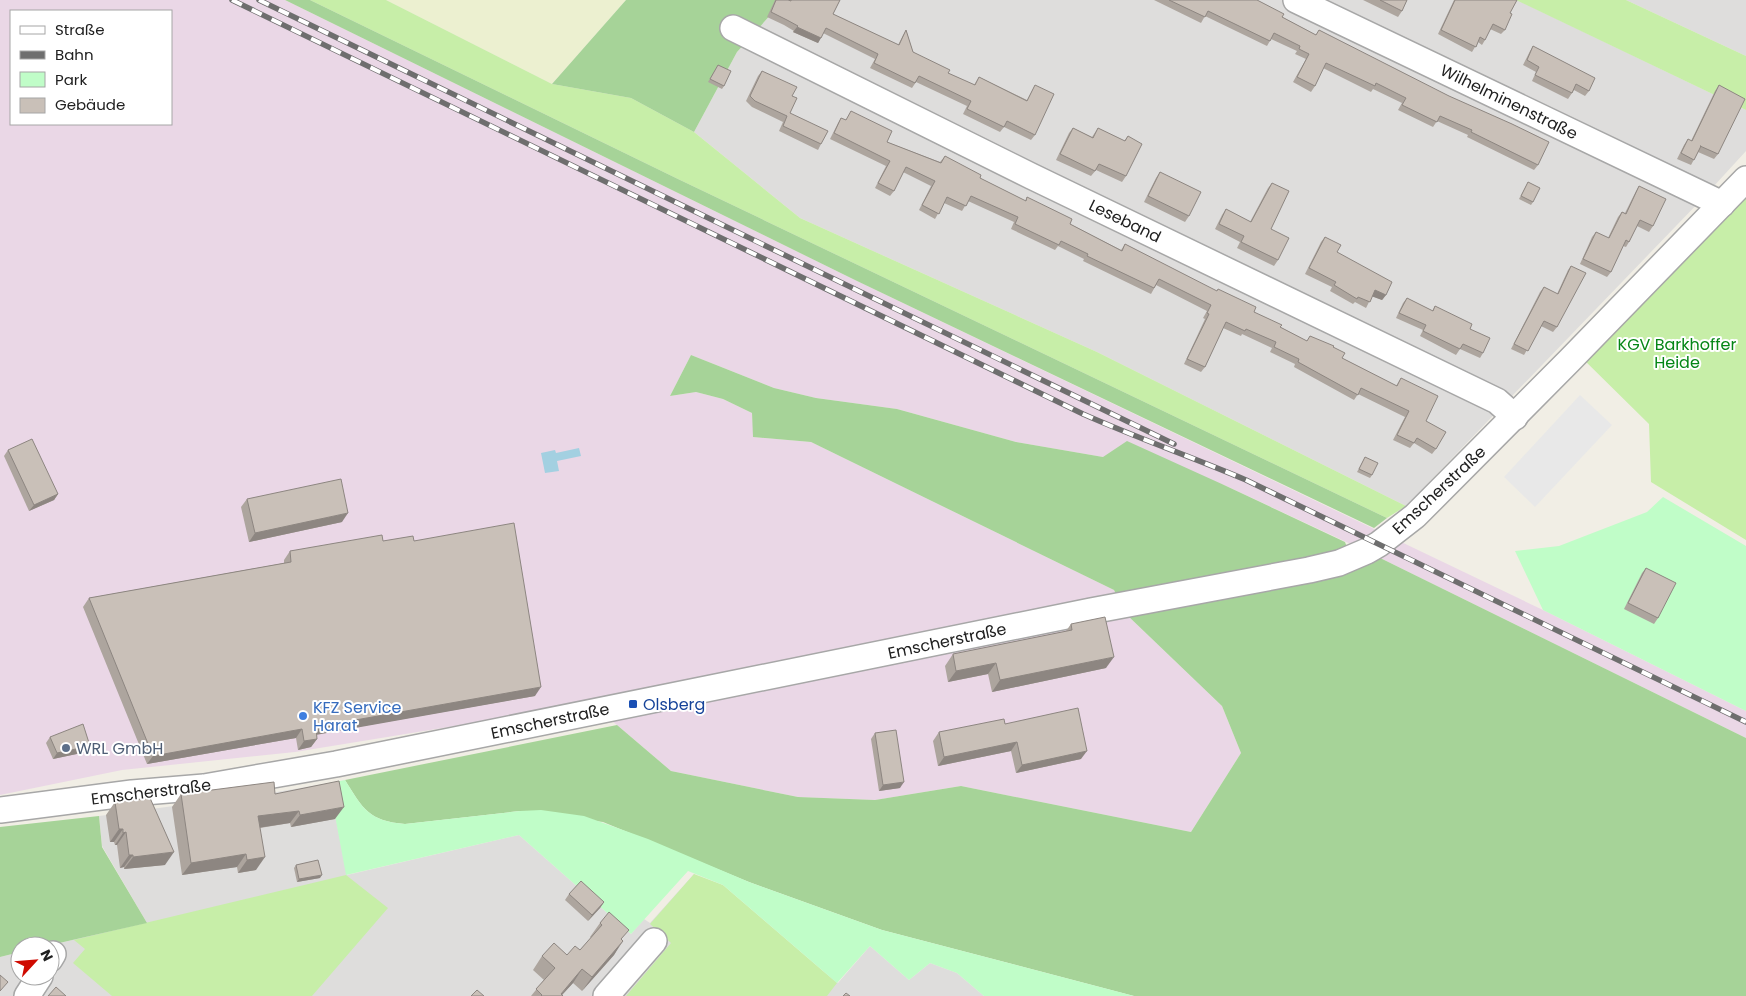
<svg xmlns="http://www.w3.org/2000/svg" width="1746" height="996" font-family="Poppins,sans-serif">
<style>
.residential{fill:#dedddc}
.industrial{fill:#ead7e6;fill-rule:evenodd}
.farmland{fill:#ecf0d0}
.grass{fill:#c7eea8}
.forest{fill:#a6d398}
.park{fill:#c0fdc8}
.parking{fill:#e8e8e8}
.water{fill:#a3d0e1}
.lines{fill:none;stroke-linecap:round;stroke-linejoin:round}
.minor-casing{stroke:#a7a7a7;stroke-width:28}
.minor{stroke:#fff;stroke-width:25}
.rail-casing{stroke:#6e6e6e;stroke-width:5.5}
.rail{stroke:#fff;stroke-width:4;stroke-dasharray:11;stroke-linecap:butt}
.wall{fill:#ada59e}
.shaded-wall{fill:#8d8681}
.building{fill:#c9c0b8;stroke:#8d8681}
.transit-dot{fill:#1a4fb4;stroke:#fff;stroke-width:2}
.shop-dot{fill:#3f7fe0;stroke:#fff;stroke-width:2}
.service-dot{fill:#5c6f8a;stroke:#fff;stroke-width:2}
.labels{text-anchor:middle;dominant-baseline:central;stroke-width:4;stroke-linejoin:round;paint-order:stroke}
.street-label{font-size:16px;fill:#202020;stroke:#fff}
.park-label{font-size:16px;fill:#058616;stroke:#fff}
.transit-label{font-size:16px;fill:#164399;stroke:#fff;text-anchor:start}
.shop-label{font-size:16px;fill:#366cbe;stroke:#fff;text-anchor:start}
.service-label{font-size:16px;fill:#4e5e75;stroke:#fff;text-anchor:start}
</style>
<rect width="100%" height="100%" fill="#f1eee5"/>
<g class="residential">
<path d="M784,0H1517L1746,110V151L1703,198L1406,506L1097,352L800,218L694,132L737,52Z"/>
<path d="M1626,0H1746V56Z"/>
<path d="M329,783L347,875L519,835L631,934L644,919L650,923L694,874L838,983L870,946L909,980L930,963L957,973L984,996H0V957L20,952V976H50L46,946L147,923L102,846L99,816L271,793Z"/>
</g>
<path class="industrial" d="M0,0H285L857,281L1543,610L1746,711V738L1370,553L1224,485L1103,457L1016,442L897,409L816,398L774,388L691,355L670,396L696,392L723,399L752,413L754,437L811,442L1114,590L1126,614L1222,706L1241,753L1191,832L961,786L875,800L798,797L671,771L617,725L589,704L295,752L122,770L0,795ZM11,11H171V124H11Z"/>
<path class="farmland" d="M386,0H626L552,84Z"/>
<g class="grass">
<path d="M310,0H386L552,84L631,98L694,132L800,218L1097,352L1406,506L1387,518L678,179Z"/>
<path d="M1516,0H1626L1746,56V110Z"/>
<path d="M1746,182V540L1651,482L1649,424L1578,354Z"/>
<path d="M694,874L723,885L837,983L827,996H626L671,943L650,924Z"/>
<path d="M346,875L388,908L312,996H112L73,963L85,949L74,940Z"/>
</g>
<g class="forest">
<path d="M285,0H310L678,179L1387,518L1374,528L857,281Z"/>
<path d="M626,0H784L737,52L694,132L631,98L552,84Z"/>
<path d="M691,355L774,388L816,398L897,409L1016,442L1103,457L1127,441L1224,485L1345,542L1349,553L1119,600L1114,590L811,442L753,437L752,413L723,399L696,392L670,396Z"/>
<path d="M1370,553L1746,738V996H1134L882,930L749,882L603,822L520,811L405,824C369,821 363,809 345,780L617,725L671,771L798,797L875,800L961,786L1191,832L1241,753L1222,706L1126,614Z"/>
<path d="M99,816L102,847L147,923L46,946H20V952L0,957V827Z"/>
</g>
<g class="park">
<path d="M1663,497L1746,546V711L1543,610L1515,551L1559,546L1647,512Z"/>
<path d="M345,780C363,809 369,821 405,824L520,811L541,810L584,816L648,839L749,882L882,930L1134,996H984L957,973L930,963L909,980L870,946L837,983L723,885L688,871L631,934L519,835L346,875L329,783Z"/>
</g>
<path class="parking" d="M1580,395L1612,425L1535,507L1504,477Z"/>
<path class="water" d="M579,448L581,456L557,461L559,471L545,473L541,453L555,450L556,453Z"/>
<g class="lines">
<g class="minor-casing">
<g id="minor">
<path d="M1296,0L1722,204"/>
<path d="M733,28L1031,176L1497,401L1515,417"/>
<path d="M0,810L132,793L204,787L336,764L1091,611L1309,570L1339,563L1367,551L1379,544L1415,516L1570,360L1746,179"/>
<path d="M50,959L53,954"/>
<path d="M27,996L40,976"/>
<path d="M606,996L654,941"/>
</g>
</g>
<use href="#minor" class="minor"/>
<g class="rail-casing">
<g id="rail">
<path d="M232,0L1083,414C1137,438 1192,457 1246,480L1746,722"/>
<path d="M259,0L1174,444"/>
</g>
</g>
<use href="#rail" class="rail"/>
</g>
<g class="wall">
<path d="M775,0H788L790,1V0H840L833,14L898,45L903,35L906,30L913,52L948,73L974,85L979,77L1027,100L1035,85V135L1031,140L1004,127L1000,132L963,114L967,106L916,82L912,88L870,68L875,59L823,33L818,43L793,32L794,31L784,25L767,17Z"/>
<path d="M1154,0H1257L1282,17L1316,35L1319,30L1538,165L1534,170L1467,137L1468,135L1437,121L1433,127L1398,110L1402,103L1373,89L1371,92L1323,68L1315,86L1311,92L1293,82L1306,59L1295,54L1297,51L1271,39L1267,46L1205,16L1201,23Z"/>
<path d="M1363,0H1407L1402,11L1398,17Z"/>
<path d="M1454,0H1517L1510,13L1505,30L1501,34L1490,29L1485,40L1482,45L1478,42L1472,52L1438,34Z"/>
<path d="M1533,46L1589,91L1585,96L1574,90L1568,99L1532,81L1536,72L1523,65L1530,51Z"/>
<path d="M718,65L724,86L722,89L708,82Z"/>
<path d="M762,71L792,96L790,113L821,144L818,150L779,131L783,122L752,107L746,101L758,76Z"/>
<path d="M1719,85L1718,154L1714,159L1698,152L1691,165L1677,159L1684,145L1688,139L1691,141L1715,91Z"/>
<path d="M851,111L887,142L940,162L945,156L980,178L1025,201L1027,197L1070,224L1121,250L1125,244L1254,312L1280,327L1307,341L1310,336L1333,347L1342,358L1396,386L1401,378L1426,421L1436,449L1432,454L1414,443L1410,448L1393,440L1405,417L1358,394L1354,400L1294,367L1295,364L1270,352L1272,348L1242,334L1241,336L1223,328L1205,367L1201,372L1184,364L1205,319L1203,318L1207,311L1156,285L1151,294L1083,261L1084,259L1058,246L1055,250L1011,229L1014,222L968,201L962,211L944,203L935,219L919,210L931,186L903,172L894,191L890,196L875,188L886,166L830,139L838,123L841,118L846,120Z"/>
<path d="M1073,128L1092,137L1098,128L1124,141L1128,136L1126,176L1122,182L1096,170L1091,176L1056,160L1069,133Z"/>
<path d="M1160,172L1189,216L1185,222L1144,202L1156,178Z"/>
<path d="M1528,182L1533,202L1531,205L1519,199Z"/>
<path d="M1272,183L1271,229L1278,260L1274,266L1237,248L1240,242L1215,229L1222,215L1226,209L1250,222L1268,188Z"/>
<path d="M1639,186L1653,226L1649,232L1637,226L1629,242L1626,247L1623,246L1611,272L1607,277L1580,264L1592,237L1596,232L1608,238L1618,217L1622,212L1625,213L1636,191Z"/>
<path d="M1325,237L1337,252L1386,295L1382,300L1372,296L1366,308L1355,302L1353,304L1330,291L1332,287L1305,274L1321,242Z"/>
<path d="M1571,266L1557,327L1553,332L1541,326L1524,355L1511,349L1540,292L1544,287L1557,294L1568,270Z"/>
<path d="M1407,298L1432,311L1435,306L1470,329L1483,353L1480,358L1460,349L1456,355L1420,336L1423,330L1396,318L1403,303Z"/>
<path d="M8,450L58,494L54,500L29,511L4,456Z"/>
<path d="M1365,457L1372,475L1370,478L1357,472Z"/>
<path d="M247,499L342,522L249,542L241,507Z"/>
<path d="M383,541H414L535,696L317,734V739L311,747L298,750L296,738L147,764L83,607L89,598L284,563V560L290,551Z"/>
<path d="M1646,568L1658,618L1654,624L1624,609L1642,573Z"/>
<path d="M1071,624L1106,668L992,692L988,674L948,682L945,666L953,654L1066,631Z"/>
<path d="M1005,724L1081,759L1016,773L1011,751L938,766L933,741L939,732Z"/>
<path d="M875,733L900,788L879,791L871,739Z"/>
<path d="M50,737L90,746L86,752L53,759L46,743Z"/>
<path d="M181,794H275L335,819L291,827L290,823L260,828L256,870L238,873L237,867L182,875L172,807Z"/>
<path d="M115,802L165,865L124,869V867L120,868L117,845H115L114,842H110L106,815Z"/>
<path d="M296,865L320,878L297,882L294,868Z"/>
<path d="M569,894L604,902L600,908L588,921L565,900Z"/>
<path d="M600,923L622,940L614,955L582,991L573,983L562,995L563,996H531L544,980L533,970L542,956L567,955L580,950L591,938L590,937Z"/>
</g>
<g class="shaded-wall">
<path d="M797,27L821,38L818,43L793,32Z"/>
<path d="M1375,290L1386,295L1382,300L1371,296Z"/>
<path d="M58,494L54,500L29,511L34,505Z"/>
<path d="M348,513L342,522L249,542L255,533Z"/>
<path d="M1114,657L1106,668L992,692L1000,680Z"/>
<path d="M996,663L988,674L948,682L956,671Z"/>
<path d="M541,687L535,696L310,736L316,727Z"/>
<path d="M302,729L296,738L147,764L153,756Z"/>
<path d="M317,739L311,747L298,750L304,741Z"/>
<path d="M1017,742L1011,751L938,766L944,757Z"/>
<path d="M90,746L86,752L53,759L57,753Z"/>
<path d="M1087,751L1081,759L1016,773L1022,765Z"/>
<path d="M904,782L900,788L879,791L883,785Z"/>
<path d="M344,807L335,819L291,827L300,815Z"/>
<path d="M299,811L290,823L250,829L258,816Z"/>
<path d="M119,829H123L114,842H110Z"/>
<path d="M126,832L117,845H115L123,833Z"/>
<path d="M174,852L165,865L124,869L133,857Z"/>
<path d="M246,854L237,867L182,875L191,863Z"/>
<path d="M129,855H133L124,867L120,868Z"/>
<path d="M265,857L256,870L238,873L247,860Z"/>
<path d="M322,875L320,878L297,882L299,879Z"/>
<path d="M604,902L600,908L588,921L592,915Z"/>
<path d="M623,941L614,955L582,991L592,977Z"/>
<path d="M582,969L573,983L561,996H560Z"/>
</g>
<g class="building">
<path d="M776,0H788L791,1V0H840L833,14L899,45L906,30L913,52L950,70L948,73L975,85L979,77L1027,101L1035,85L1054,94L1035,135L1007,121L1004,127L967,109L971,101L919,76L915,83L874,63L878,54L826,28L821,38L797,27L798,26L787,20L771,12Z"/>
<path d="M1169,0H1257L1284,14L1282,17L1316,35L1319,30L1449,96L1512,124L1549,142L1538,165L1471,132L1472,130L1440,116L1437,122L1402,105L1406,98L1376,83L1375,86L1326,63L1315,86L1297,77L1309,54L1299,49L1300,46L1274,33L1270,41L1208,11L1205,17Z"/>
<path d="M1380,0H1407L1402,11Z"/>
<path d="M1455,0H1517L1510,13L1512,14L1505,30L1493,24L1485,40L1480,37L1476,47L1441,30Z"/>
<path d="M1533,46L1595,78L1589,91L1576,84L1572,93L1535,75L1539,67L1527,60Z"/>
<path d="M718,65L731,71L724,86L710,79Z"/>
<path d="M762,71L797,87L792,96L797,98L790,113L828,131L821,144L783,126L787,116L755,101L750,96Z"/>
<path d="M1719,85L1745,99L1718,154L1700,146H1701L1694,160L1681,153L1688,139L1692,141Z"/>
<path d="M851,111L892,131L887,142L941,163L945,156L981,175L980,178L1026,201L1027,197L1072,219L1070,224L1122,251L1125,244L1217,291L1218,289L1256,307L1254,312L1282,325L1280,327L1307,341L1310,336L1334,346L1333,347L1345,353L1342,358L1397,386L1401,378L1438,396L1426,421L1446,432L1436,449L1417,438L1414,443L1397,435L1409,411L1361,388L1358,395L1298,362L1299,359L1274,347L1276,342L1246,329L1245,331L1226,322L1205,367L1187,359L1209,314L1207,313L1211,305L1159,279L1154,288L1087,256L1088,254L1061,241L1059,245L1015,224L1018,217L971,196L966,206L947,197L939,214L922,205L935,181L906,167L894,191L878,183L890,161L834,133L841,118L846,120Z"/>
<path d="M1073,128L1093,138L1098,128L1125,141L1128,136L1142,144L1126,176L1099,164L1095,171L1060,154Z"/>
<path d="M1160,172L1201,192L1189,216L1148,196Z"/>
<path d="M1528,182L1540,188L1533,202L1521,196Z"/>
<path d="M1272,183L1289,191L1271,229L1289,238L1278,260L1241,242L1244,236L1219,224L1226,209L1251,222Z"/>
<path d="M1639,186L1666,199L1653,226L1640,220L1629,242L1626,240L1611,272L1583,259L1596,232L1609,238L1622,212L1626,214Z"/>
<path d="M1325,237L1341,245L1337,252L1392,282L1386,295L1375,290L1370,302L1358,297L1357,299L1334,285L1336,282L1309,268Z"/>
<path d="M1571,266L1586,273L1557,327L1544,321L1528,351L1514,344L1544,287L1558,294Z"/>
<path d="M1407,298L1433,311L1435,306L1472,324L1470,329L1490,338L1483,353L1463,344L1460,349L1423,331L1426,325L1399,313Z"/>
<path d="M32,439L58,494L34,505L8,450Z"/>
<path d="M1365,457L1378,463L1372,475L1359,469Z"/>
<path d="M341,479L348,513L255,533L247,499Z"/>
<path d="M514,523L541,687L316,727L317,739L304,741L302,729L153,756L89,598L291,562L290,551L382,535L383,541L413,536L414,541Z"/>
<path d="M1646,568L1676,583L1658,618L1628,603Z"/>
<path d="M1105,617L1114,657L1000,680L996,663L956,671L953,654L1072,630L1071,624Z"/>
<path d="M1078,708L1087,751L1022,765L1017,742L944,757L939,732L1004,719L1005,724Z"/>
<path d="M83,724L90,746L57,753L50,737Z"/>
<path d="M896,730L904,782L883,785L875,733Z"/>
<path d="M339,781L344,807L300,815L299,811L258,816L265,857L247,860L246,854L191,863L181,794L274,782L275,794Z"/>
<path d="M150,798L174,852L133,857V855H129L126,832L123,833V829H119L115,802Z"/>
<path d="M318,860L322,875L299,879L296,865Z"/>
<path d="M581,881L604,902L592,915L569,894Z"/>
<path d="M609,912L629,930L621,939L623,941L592,977L582,969L561,994L563,996H541L542,995L536,989L555,968L542,956L554,943L567,955L575,946L580,950L602,925L600,923Z"/>
<path d="M0,975L8,982L0,991Z"/>
<path d="M56,987L66,996H48Z"/>
<path d="M477,990L484,996H471Z"/>
<path d="M846,993L850,996H843Z"/>
</g>
<rect class="transit-dot" x="628" y="699" width="10" height="10" rx="2.5"/>
<circle class="shop-dot" cx="303" cy="716" r="5"/>
<circle class="service-dot" cx="66" cy="748" r="5"/>
<g class="labels">
<g class="street-label">
<text transform="translate(1509 102) rotate(26)">Wilhelminenstraße</text>
<text transform="translate(1125 221) rotate(26)">Leseband</text>
<text transform="translate(1439 490) rotate(-43)">Emscherstraße</text>
<text transform="translate(947 641) rotate(-12)">Emscherstraße</text>
<text transform="translate(550 721) rotate(-12)">Emscherstraße</text>
<text transform="translate(151 792) rotate(-7)">Emscherstraße</text>
</g>
<g class="park-label">
<text x="1677" y="344">KGV Barkhoffer<tspan x="1677" dy="18">Heide</tspan></text>
</g>
<g class="transit-label">
<text x="643" y="704">Olsberg</text>
</g>
<g class="shop-label">
<text x="313" y="707">KFZ Service<tspan x="313" dy="18">Harat</tspan></text>
</g>
<g class="service-label">
<text x="76" y="748">WRL GmbH</text>
</g>
</g>
<rect x="10" y="10" width="162" height="115" fill="#ffffff" stroke="#a6a6a6"/>
<rect x="20" y="26" width="25" height="8" fill="#ffffff" stroke="#a6a6a6"/>
<text x="55" y="35" font-size="15" fill="#202020">Straße</text>
<rect x="20" y="51" width="25" height="8" fill="#6e6e6e" stroke="#a6a6a6"/>
<text x="55" y="60" font-size="15" fill="#202020">Bahn</text>
<rect x="20" y="72" width="25" height="15" fill="#c0fdc8" stroke="#a6a6a6"/>
<text x="55" y="85" font-size="15" fill="#202020">Park</text>
<rect x="20" y="98" width="25" height="15" fill="#c9c0b8" stroke="#a6a6a6"/>
<text x="55" y="110" font-size="15" fill="#202020">Gebäude</text>
<g transform="translate(35 961) rotate(64)"><circle r="24" fill="#ffffff" stroke="#a6a6a6"/>
<path d="M0-4L9 19L0 12L-9 19Z" fill="#cf0a00"/>
<text y="-8" font-size="14" font-weight="bold" text-anchor="middle" fill="#202020">N</text>
</g>
</svg>
